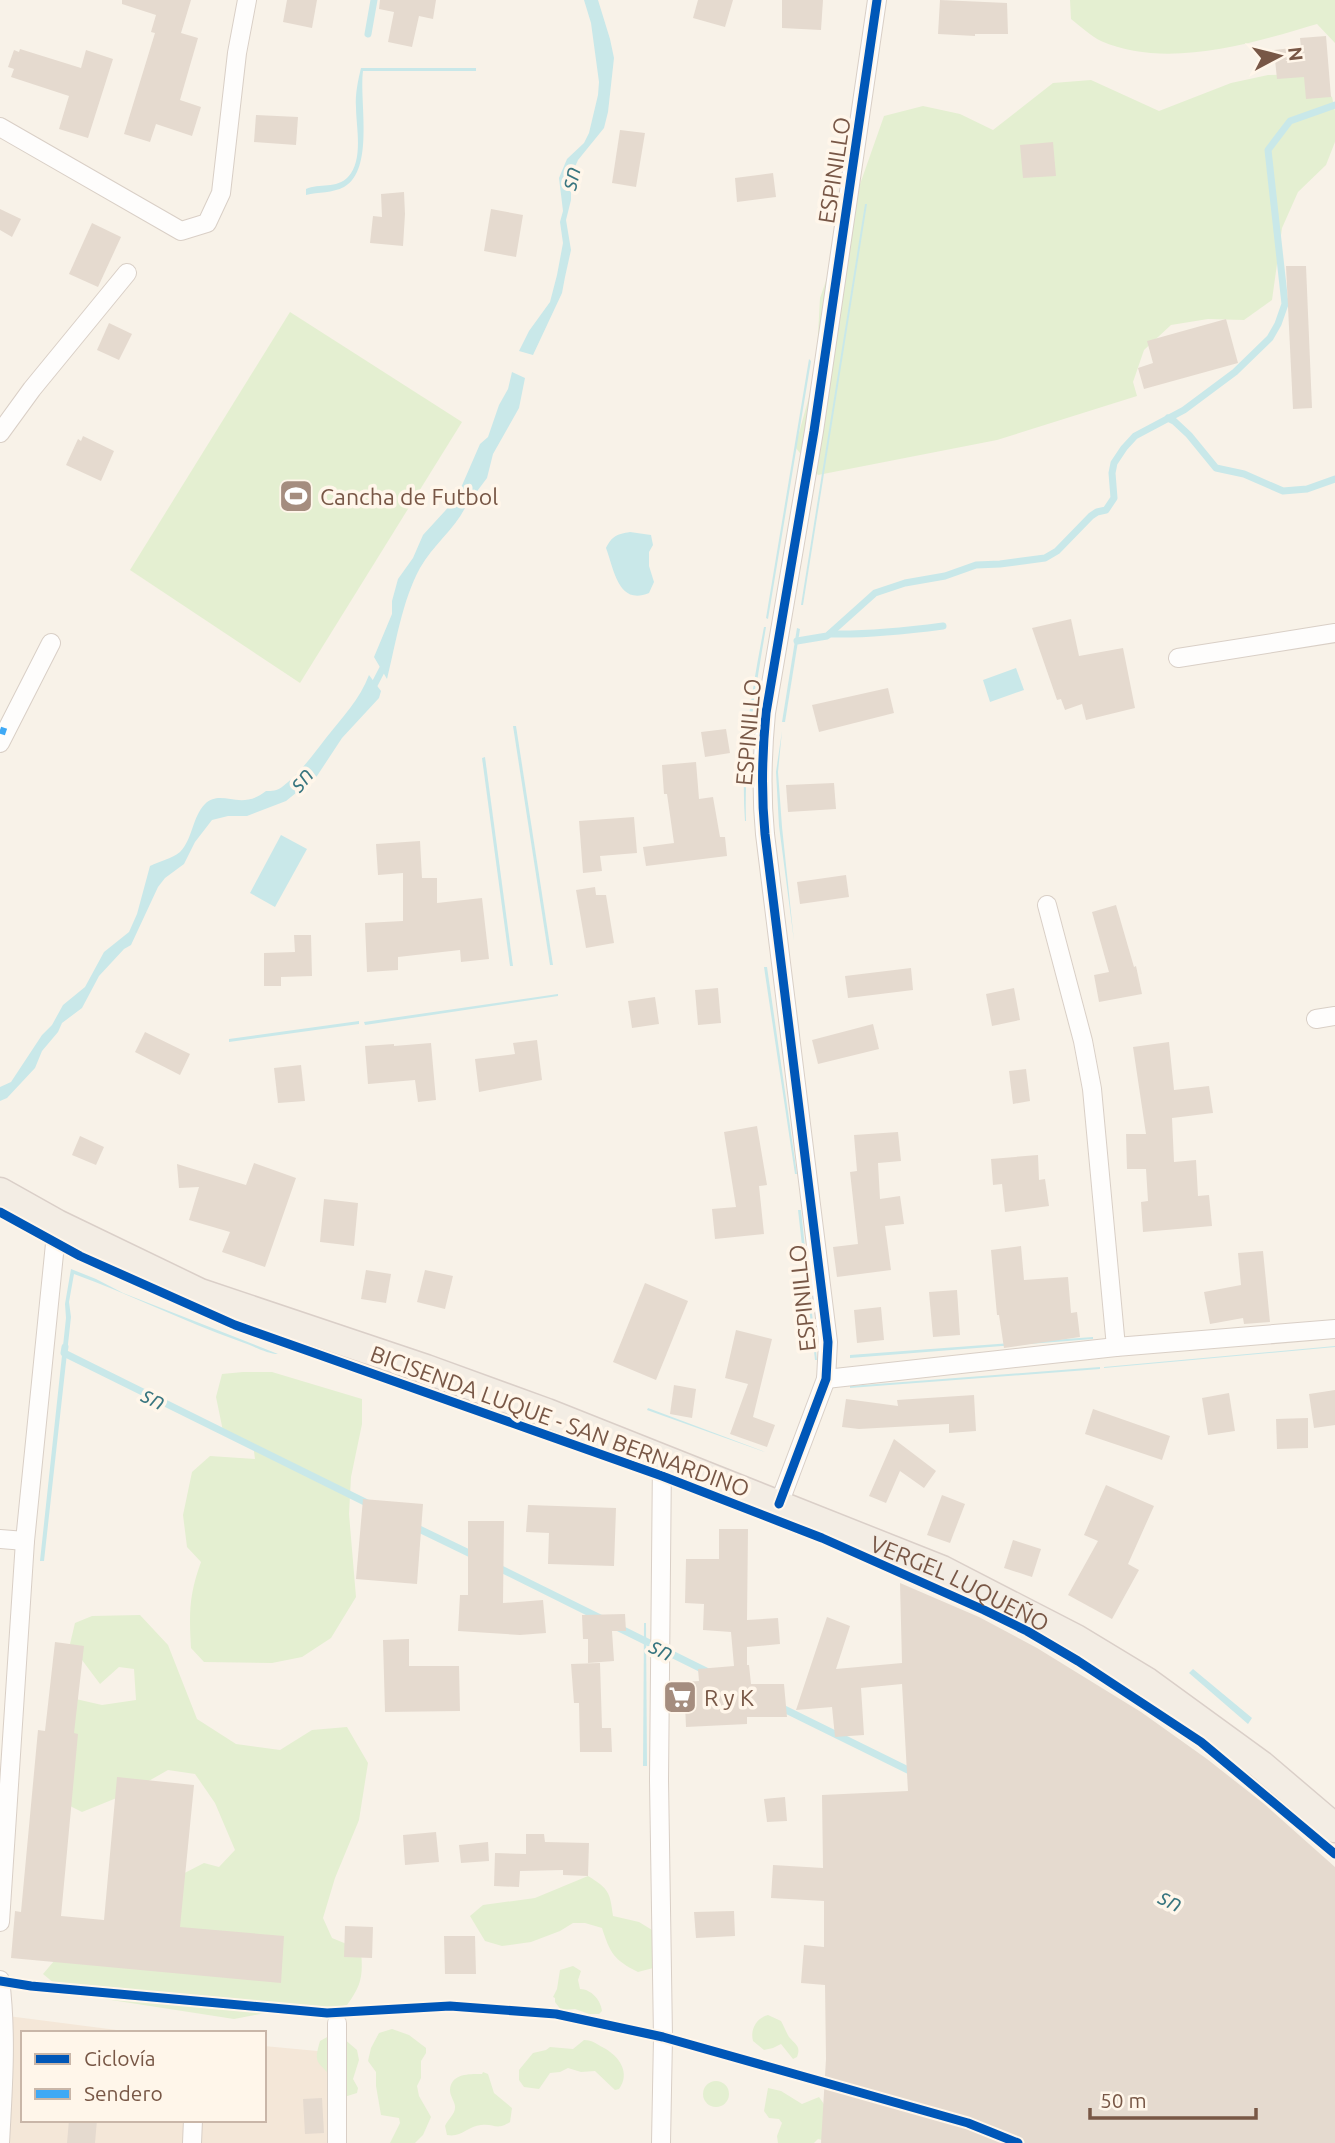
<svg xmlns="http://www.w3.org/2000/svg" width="1335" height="2143" font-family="Ubuntu,sans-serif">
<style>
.residential{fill:#f4e7d8}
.green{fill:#e4efd1}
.water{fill:#c9e8e9}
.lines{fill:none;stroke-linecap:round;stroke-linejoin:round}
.stream{stroke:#c9e8e9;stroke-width:7}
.building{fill:#e5dacf}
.street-casing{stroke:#d9cfc6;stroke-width:20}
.primary-casing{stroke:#dacfc8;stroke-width:31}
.street{stroke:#fefdfc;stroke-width:18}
.primary{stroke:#f3ede4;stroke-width:28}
.quiet{stroke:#3fa9f5;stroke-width:7;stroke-dasharray:14 7;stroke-linecap:butt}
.cycleway-casing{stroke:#fff6ea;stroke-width:13}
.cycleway{stroke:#0057b8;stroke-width:9}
.labels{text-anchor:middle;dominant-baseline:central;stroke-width:7;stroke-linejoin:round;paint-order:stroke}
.street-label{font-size:23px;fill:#785746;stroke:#fff6ea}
.poi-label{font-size:23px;fill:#785746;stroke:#fff6ea;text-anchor:start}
.water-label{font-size:24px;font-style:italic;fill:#38757f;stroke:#fff6ea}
</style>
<rect width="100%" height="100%" fill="#f8f2e8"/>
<path class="residential" d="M0,2015L140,2033H23V2120H264V2046L328,2052L331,2143H0Z"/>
<g class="green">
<path d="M1070,0H1335V43L1317,24C1253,43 1167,70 1101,41C1091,36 1080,26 1071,19Z"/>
<path d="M1304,74L1332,97L1335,111V142L1326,165L1298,192L1282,228L1272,300L1244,320L1208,319L1171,325L1144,350L1133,382L1137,396L997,440L818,475L795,447L816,372L820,298L884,116L923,106L960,114L993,130L1053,83L1091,80L1159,111L1231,83L1268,75Z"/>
<path d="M290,312L462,422L300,683L130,570Z"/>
<path d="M0,1210C75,1253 155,1290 235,1322C408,1383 582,1442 753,1509C846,1545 942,1582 1030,1631C1142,1693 1239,1766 1335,1851V1857C1238,1772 1137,1694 1024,1633C936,1585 840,1548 746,1511C577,1445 405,1387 234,1326C154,1294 74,1259 0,1215Z"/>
<path d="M243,1372H272L362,1399V1424L351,1477L349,1514L356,1597L331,1638L302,1657L272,1663L204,1662L191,1648C189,1613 189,1595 201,1562L187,1547L183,1515L192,1472L210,1456L255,1459L253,1444L223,1431L216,1397L222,1374Z"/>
<path d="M140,1615L168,1645L197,1719L236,1744L280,1750L312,1730L347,1727L368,1763L359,1820L335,1878L323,1918L332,1938L361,1950C363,1976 362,1984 347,2005L320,2011L281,2010L234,2019L66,1993L43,1974L60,1954L173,1941V1879L204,1863L219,1867L235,1850L215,1803L195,1774L168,1770L124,1795L82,1812L56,1799L67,1697L102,1705L136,1700L134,1669L119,1667L100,1684L70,1644L75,1623L92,1616Z"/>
<path d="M588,1876C609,1889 610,1892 613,1916L639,1922L657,1933V1967L638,1972C614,1960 610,1953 602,1928L585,1923H573L560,1931L531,1942L502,1946L485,1941L470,1916L483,1905L535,1898Z"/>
<path d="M573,1966L581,1971L578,1980L580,1989C591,1989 601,2000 602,2011L599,2014H589L575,2009L561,2010L555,2002V1998L553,1997L557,1989L560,1970Z"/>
<path d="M768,2015L781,2021C784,2026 786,2032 789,2037C796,2045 801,2046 797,2057L793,2059L781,2044L773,2048L764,2050L753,2041C750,2030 756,2018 768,2015Z"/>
<path d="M392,2029L409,2035L426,2048V2053L421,2061V2078L417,2086L419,2096L431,2117L423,2135L415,2143H390L400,2123L399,2118L381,2115L376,2086V2072L368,2061L371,2048L379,2033Z"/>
<path d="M329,2036L343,2038L357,2050L359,2060L353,2079L358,2088L357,2093L344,2097C339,2090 335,2083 331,2077C318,2060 313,2065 320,2041Z"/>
<path d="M584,2040C593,2040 596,2044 604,2048C619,2056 631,2073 619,2089L615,2090L595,2071L581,2072L568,2068L560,2072L550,2073L539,2089L524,2087L519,2080V2070L533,2053L546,2050L550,2047L573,2049Z"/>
<path d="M483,2072L488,2074L494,2093L512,2108L510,2122C496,2131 494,2123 481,2125C468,2126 461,2138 447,2135L445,2126C448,2119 456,2114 455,2106C454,2100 450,2096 450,2090C451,2073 470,2074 482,2074Z"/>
<circle cx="716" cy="2094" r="13"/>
<path d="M768,2088L781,2091L802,2104L819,2097L828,2110L922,2143H835L818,2139L814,2143H778L777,2136L782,2123L779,2119L769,2118L764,2111Z"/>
</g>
<g class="water">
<path d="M584,0H598L610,39L614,58L608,112L604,128L578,160L571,176V200L566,220L571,250L565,277L562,293L533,355L519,351L529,331L550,302L557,275L563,243L560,222L563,211L559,178L567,159L584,143L589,133L598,95L599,82L591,23Z"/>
<path d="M361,68H476V71H363C359,101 375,170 344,187C333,193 318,192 306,195V189C319,183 337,189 348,177C364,160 356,127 356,107C355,95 358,80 361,68Z"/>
<path d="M865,204H867L803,605H801Z"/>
<path d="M809,359L811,361L768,619L766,618Z"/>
<path d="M512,372L525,378L519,408L493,454L487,478L472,498L460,490L480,444L488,437L499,405L508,389Z"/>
<path d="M455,500L466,506C455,529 433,545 420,568C402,601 396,643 387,679L374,657L392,614V601L398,579L413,558L423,535Z"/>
<path d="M630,532L651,535L653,545L649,552V566L654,582L649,593C618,606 614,569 606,548C612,536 617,534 630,532Z"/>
<path d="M764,627H766C755,693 744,754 746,821H745C740,755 752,691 764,627Z"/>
<path d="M797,628L800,629L785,722H782Z"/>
<path d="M1016,668L1024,690L990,702L983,680Z"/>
<path d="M369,675L381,691L379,698L342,738L317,776L286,801L247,816H228L212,820L195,842L184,864L165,878L158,887L131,945L124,949L99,976L82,1008L62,1023L58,1032L42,1051L35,1068L7,1098L0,1101V1087L11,1082L42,1035L52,1025L63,1005L85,987L104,952L129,932L137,914L150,866C160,861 171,859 180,852C193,839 192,817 205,804C222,788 240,812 266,791C272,791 277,791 282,787C300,773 312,756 326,738C342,718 360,699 369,675Z"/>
<path d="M513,726H516L553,965H550Z"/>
<path d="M782,731L778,772L782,827L794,941L779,826L776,772Z"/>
<path d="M485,757L513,966H510L482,758Z"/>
<path d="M281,835L307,849L275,907L250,893Z"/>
<path d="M764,967H767L797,1174H795Z"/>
<path d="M558,994V996L365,1025L364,1022Z"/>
<path d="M359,1021V1024L229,1042V1039Z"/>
<path d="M798,1210H801L817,1360H815Z"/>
<path d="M71,1269L96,1279L123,1293L278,1354C268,1354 251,1345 239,1341C183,1321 129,1294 74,1274L69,1302L71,1317L44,1561H40L66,1318L65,1304Z"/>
<path d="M1093,1337V1339L850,1358V1355Z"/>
<path d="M1335,1346V1347L1104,1368V1367Z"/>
<path d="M1100,1367V1369L850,1388V1386Z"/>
<path d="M648,1408L765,1452L647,1410Z"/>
<path d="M644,1623H646L647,1766H643Z"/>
<path d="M1193,1669L1252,1718L1248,1724L1189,1673Z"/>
</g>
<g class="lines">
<g class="stream">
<path d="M368,34L374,0"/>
<path d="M1168,418L1174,421L1189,435L1216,468L1244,474L1283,491L1307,489L1335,479"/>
<path d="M456,510L472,489"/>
<path d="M830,634C869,635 905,631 943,626"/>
<path d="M797,641L827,636L875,593L905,583L945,576L976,565L1000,564L1045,558L1057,551L1091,516L1097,512L1106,510L1114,498L1112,473L1114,463L1124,448L1135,436L1184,410L1235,372L1270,338L1278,324L1285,304L1268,150L1290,121L1335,105"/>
<path d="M371,691L385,664"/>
<path d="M65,1347L64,1353L371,1505"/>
<path d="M413,1526L475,1556"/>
<path d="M495,1566L600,1618"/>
<path d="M617,1627L710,1673"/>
<path d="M780,1707L914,1773"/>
</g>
</g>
<g class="building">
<path d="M122,0H191L181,33L198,38L180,100L201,107L192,136L156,124L150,142L124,134L155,33L151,32L156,15L122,4Z"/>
<path d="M287,0H317L312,28L283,22Z"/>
<path d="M380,0H436L433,19L419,16L412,47L388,42L394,12L379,9Z"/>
<path d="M698,0H733L725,27L693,18Z"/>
<path d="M782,0H823L821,30L782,28Z"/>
<path d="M940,0L1007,3L1008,34H975V36L938,34Z"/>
<path d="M1326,36L1331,97L1306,99L1304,77L1277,79L1274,50L1301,47L1300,38Z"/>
<path d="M20,49L81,68L86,50L113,59L88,138L59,129L69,96L11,77L14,69L8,67L14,50L19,52Z"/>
<path d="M256,115L298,117L296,145L254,142Z"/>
<path d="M620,130L645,133L636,187L612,183Z"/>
<path d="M1053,142L1056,176L1023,178L1020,145Z"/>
<path d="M773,173L776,197L737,202L735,178Z"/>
<path d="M404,192L405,214L403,246L370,243L373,216L382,217L381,194Z"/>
<path d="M0,209L21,219L12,237L0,230Z"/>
<path d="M491,209L523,215L516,257L484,251Z"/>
<path d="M92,223L121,237L98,287L69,274Z"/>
<path d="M1286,266H1306L1312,408L1293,409Z"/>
<path d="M1226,319L1238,363L1144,389L1138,368L1153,363L1147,341Z"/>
<path d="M109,323L132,334L119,360L97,350Z"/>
<path d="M83,436L114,451L101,481L66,465L78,439L81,441Z"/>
<path d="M1071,619L1079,656L1123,648L1135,708L1086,720L1082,704L1065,710L1061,699L1057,700L1032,628Z"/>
<path d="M888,688L894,713L819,732L812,705Z"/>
<path d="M726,729L730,753L705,757L701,732Z"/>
<path d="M696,762L699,799L713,797L720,837H725L727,856L646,866L643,847L674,843L667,794H664L662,765Z"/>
<path d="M834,783L836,809L788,812L786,785Z"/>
<path d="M634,817L637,853L600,856L602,871L583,873L579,821Z"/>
<path d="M420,841L422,878H437V903L482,898L489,959L461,962L460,950L398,957V970L367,972L365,923L403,921V873L378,875L376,844Z"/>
<path d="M846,875L849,897L800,904L797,882Z"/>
<path d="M595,887L596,895H606L614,943L586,948L576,890Z"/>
<path d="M1116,905L1134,967L1136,966L1142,994L1099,1002L1094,975L1109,972L1092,912Z"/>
<path d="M294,935H311L312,976L281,977V986H264V953L295,952Z"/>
<path d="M911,968L913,990L848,998L845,976Z"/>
<path d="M718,988L721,1023L698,1025L695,990Z"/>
<path d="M1014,988L1020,1020L992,1026L986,994Z"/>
<path d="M655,997L659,1024L632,1028L628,1001Z"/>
<path d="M873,1024L879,1049L818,1064L812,1040Z"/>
<path d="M145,1032L190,1054L180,1075L135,1052Z"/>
<path d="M537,1040L542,1080L479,1092L475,1059L515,1054L513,1043Z"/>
<path d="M1169,1042L1174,1090L1209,1086L1213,1113L1172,1118L1174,1162L1196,1160L1198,1196L1209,1195L1212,1226L1143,1232L1141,1202L1148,1201L1146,1169H1127L1126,1134H1146L1133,1047Z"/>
<path d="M431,1043L436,1100L418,1102L415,1080L368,1084L365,1046L394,1044V1046Z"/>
<path d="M301,1065L305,1101L278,1103L274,1068Z"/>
<path d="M1026,1069L1030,1101L1013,1104L1009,1071Z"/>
<path d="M757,1126L767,1185L759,1186L764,1234L715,1239L712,1209L736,1207L724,1132Z"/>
<path d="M898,1132L901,1161L878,1163L880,1199L900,1196L904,1224L885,1226L891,1270L837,1277L833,1247L858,1244L850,1172L857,1171L854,1135Z"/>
<path d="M80,1136L104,1147L96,1165L72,1155Z"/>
<path d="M1038,1155L1039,1180L1045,1179L1049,1206L1005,1212L1002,1184L993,1185L991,1159Z"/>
<path d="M254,1163L296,1178L265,1267L222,1252L230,1232L189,1220L199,1187L179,1188L177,1164L246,1185Z"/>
<path d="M324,1199L358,1203L354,1246L320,1242Z"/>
<path d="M1021,1246L1024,1280L1068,1277L1071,1313L1077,1312L1080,1337L1004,1348L999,1315H997L991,1250Z"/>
<path d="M1263,1251L1270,1322L1244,1324L1243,1318L1210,1324L1204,1292L1241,1285L1238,1253Z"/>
<path d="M366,1270L391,1274L386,1303L361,1299Z"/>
<path d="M425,1270L453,1276L445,1309L417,1302Z"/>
<path d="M645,1283L688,1301L656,1380L613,1362Z"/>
<path d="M957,1290L960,1335L933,1337L929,1292Z"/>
<path d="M881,1307L884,1340L857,1343L854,1310Z"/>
<path d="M736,1330L772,1339L753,1417L775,1425L767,1447L730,1434L748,1384L725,1378Z"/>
<path d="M674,1385L696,1389L692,1418L670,1414Z"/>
<path d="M1335,1390V1425L1314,1428L1309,1394Z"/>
<path d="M1229,1393L1235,1431L1208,1435L1202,1398Z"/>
<path d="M974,1395L976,1431L949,1433V1424L859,1429L842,1427L846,1399L898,1406L897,1400Z"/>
<path d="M1093,1409L1170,1436L1162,1460L1085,1434Z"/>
<path d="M1308,1418V1448L1277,1449L1276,1419Z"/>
<path d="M894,1439L936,1471L924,1488L900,1471L886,1503L869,1496Z"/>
<path d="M1106,1485L1154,1506L1128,1564L1139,1570L1112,1619L1068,1595L1098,1541L1084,1535Z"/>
<path d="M942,1495L965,1504L950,1543L927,1535Z"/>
<path d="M363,1499L423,1504L417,1584L356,1579Z"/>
<path d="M528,1505L616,1508L614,1566L548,1564L549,1533L526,1532Z"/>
<path d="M468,1521H504L503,1603L543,1600L546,1633L520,1635L458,1631L460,1595H468Z"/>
<path d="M719,1529H748L747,1620L778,1618L780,1644L747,1647V1665H749L751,1684H784L787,1717H747V1724L686,1727L684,1682L699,1681L698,1669L734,1666L731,1632L703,1630L704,1604L685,1603L686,1559H719Z"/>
<path d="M1013,1540L1041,1549L1032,1577L1004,1568Z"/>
<path d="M900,1583L979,1617L1037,1648L1141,1712L1207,1759L1263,1803L1335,1867V2143H821L826,2059L825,1985L801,1983L804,1945L824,1947V1901L771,1898L773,1865L823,1868L822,1795L908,1791L902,1684L861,1688L864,1735L835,1737L832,1707L796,1710L827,1617L850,1626L836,1669L902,1663Z"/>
<path d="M625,1614L626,1631H612L614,1661L588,1663V1639H583L582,1615Z"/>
<path d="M409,1639V1666H459L460,1711L385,1712L383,1640Z"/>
<path d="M55,1642L84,1646L74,1733L78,1734L61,1916L104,1920L117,1777L194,1785L180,1927L284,1936L281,1983L11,1958L15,1911L21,1912L38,1730L45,1731Z"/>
<path d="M600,1663L602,1728H611L612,1752H580L579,1703H574L571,1664Z"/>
<path d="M785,1797L787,1821L767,1822L764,1799Z"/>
<path d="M436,1832L439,1862L405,1865L403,1835Z"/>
<path d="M526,1834H544L545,1842L589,1843L588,1876L563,1875V1870L520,1871L519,1887L494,1886L495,1853L526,1854Z"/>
<path d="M488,1842L489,1861L461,1863L459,1845Z"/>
<path d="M734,1911L735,1936L696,1938L694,1912Z"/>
<path d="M345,1926L373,1927L372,1958L344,1957Z"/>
<path d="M444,1936H475L476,1974H445Z"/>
<path d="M322,2098L324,2133L305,2134L303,2099Z"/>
<path d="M69,2120H97L95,2143H67Z"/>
</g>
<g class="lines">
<g class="street-casing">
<g id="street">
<path d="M0,127L181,231L207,223L221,193L237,53L247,0"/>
<path d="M0,433L32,389L127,273"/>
<path d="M1178,658L1335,633"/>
<path d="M0,743L51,643"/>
<path d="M1047,905L1083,1041L1092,1089L1116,1347"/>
<path d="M1316,1019L1335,1016"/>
<path d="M826,1379L1116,1347L1335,1329"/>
<path d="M779,1504L826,1379L828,1342L765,834C761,793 762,754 766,713L814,431L877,0"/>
<path d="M0,1539L25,1541"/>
<path d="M0,1922L25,1541L57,1224"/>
<path d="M0,1980C7,2034 3,2088 0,2143"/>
<path d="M337,2023V2143"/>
<path d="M192,2143L193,2120"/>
<path d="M661,2143L663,2037L659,1780L662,1458"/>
</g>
</g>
<g class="primary-casing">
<g id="primary">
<path id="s1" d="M0,1192L57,1224L200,1293L426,1369L547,1413L942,1570L1076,1639L1147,1682L1261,1765L1335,1828"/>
</g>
</g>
<use href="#street" class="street"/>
<use href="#primary" class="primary"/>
<path class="quiet" d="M0,730L6,732"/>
<g class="cycleway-casing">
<g id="cycleway">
<path d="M0,1212L80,1256L235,1325L662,1476L822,1538L984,1610L1027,1631L1078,1661L1201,1742L1335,1854"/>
<path d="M779,1504L826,1379L828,1342L765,834C761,793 762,754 766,713L814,431L877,0"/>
<path d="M0,1981L31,1986L327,2013L450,2006L556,2014L663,2037L968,2123L1018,2143"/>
</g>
</g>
<use href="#cycleway" class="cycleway"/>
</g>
<defs>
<g id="stadium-square" transform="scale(1.75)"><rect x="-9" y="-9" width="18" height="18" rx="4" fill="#a58d7f" stroke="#fff6ea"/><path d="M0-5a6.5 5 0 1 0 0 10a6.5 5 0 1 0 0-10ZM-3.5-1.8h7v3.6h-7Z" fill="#fff"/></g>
<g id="supermarket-square" transform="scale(1.75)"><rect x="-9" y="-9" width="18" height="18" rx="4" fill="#a58d7f" stroke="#fff6ea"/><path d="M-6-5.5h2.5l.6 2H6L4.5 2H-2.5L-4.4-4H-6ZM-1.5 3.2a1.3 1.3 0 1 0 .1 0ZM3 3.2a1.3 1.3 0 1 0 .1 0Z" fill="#fff"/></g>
</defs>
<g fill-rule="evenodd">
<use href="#stadium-square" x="296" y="496"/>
<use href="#supermarket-square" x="680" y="1697"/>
</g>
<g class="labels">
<g class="street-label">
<text transform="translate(834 170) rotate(-81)">ESPINILLO</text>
<text transform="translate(748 732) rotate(-85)">ESPINILLO</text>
<text transform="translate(802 1298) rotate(-96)">ESPINILLO</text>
<text transform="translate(560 1421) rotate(20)">BICISENDA LUQUE - SAN BERNARDINO</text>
<text stroke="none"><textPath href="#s1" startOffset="1038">VERGEL LUQUEÑO</textPath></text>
</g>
<g class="poi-label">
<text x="320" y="496">Cancha de Futbol</text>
<text x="704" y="1697">R y K</text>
</g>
<g class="water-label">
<text transform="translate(570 178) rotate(-77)">sn</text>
<text transform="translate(301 779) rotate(-50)">sn</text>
<text transform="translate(154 1398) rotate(26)">sn</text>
<text transform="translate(662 1649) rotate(26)">sn</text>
<text transform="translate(1171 1900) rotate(26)">sn</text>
</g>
</g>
<rect x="21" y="2031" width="245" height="91" fill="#fff6ea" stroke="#c9b6a8" stroke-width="2"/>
<rect x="35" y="2054" width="35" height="10" fill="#0057b8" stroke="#c9b6a8" stroke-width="2"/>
<text x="84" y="2066" font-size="21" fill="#785746">Ciclovía</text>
<rect x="35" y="2089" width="35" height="10" fill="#3fa9f5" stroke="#c9b6a8" stroke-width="2"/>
<text x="84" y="2101" font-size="21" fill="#785746">Sendero</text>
<g transform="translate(1279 56) rotate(83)" stroke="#fff6ea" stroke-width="5" paint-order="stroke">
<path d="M0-5L12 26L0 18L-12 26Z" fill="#785746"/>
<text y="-10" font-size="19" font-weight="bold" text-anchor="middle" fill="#785746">N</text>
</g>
<path d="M1090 2108v10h166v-10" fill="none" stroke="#785746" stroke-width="3.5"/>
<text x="1100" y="2108" font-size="21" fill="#785746" stroke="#fff6ea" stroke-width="5" paint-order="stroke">50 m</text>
</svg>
